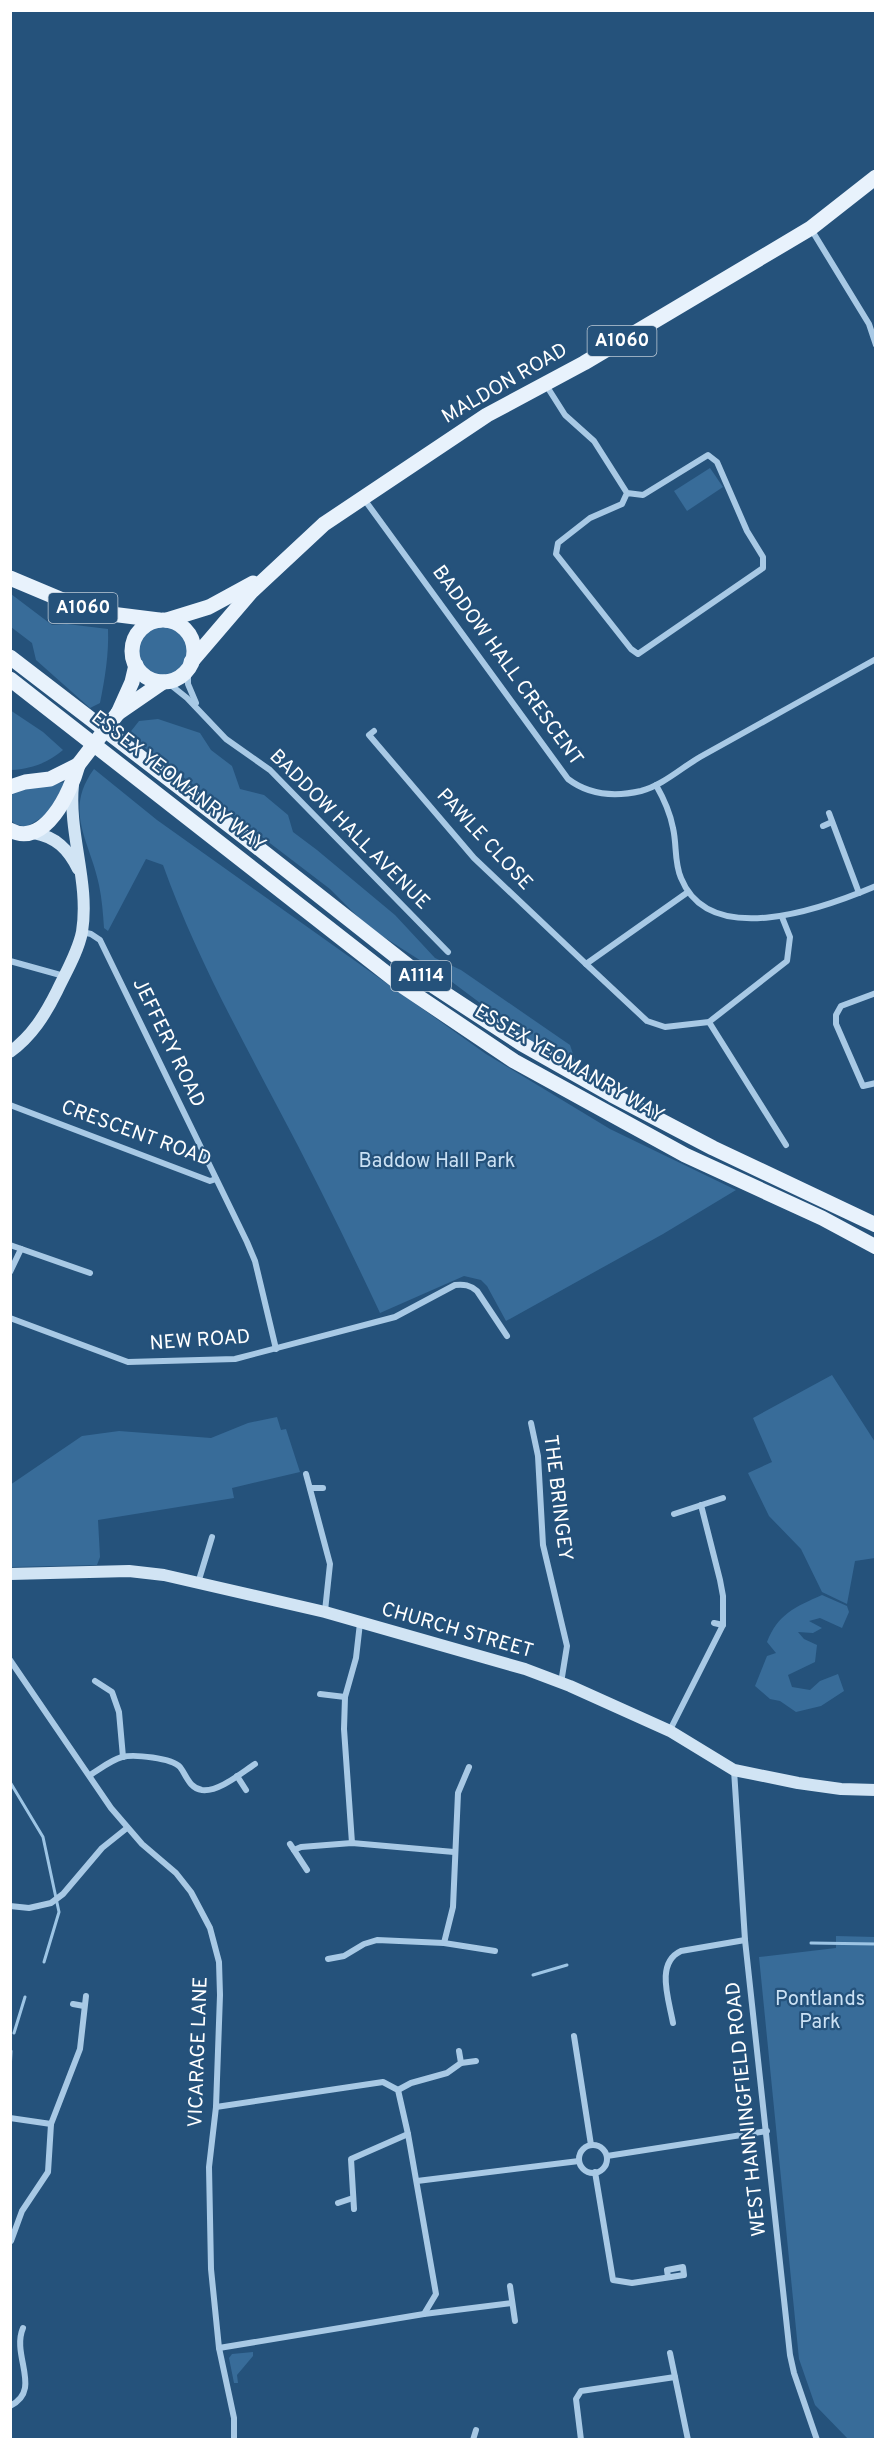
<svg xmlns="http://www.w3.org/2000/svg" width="886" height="2450" font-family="Overpass,sans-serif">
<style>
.green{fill:#386c99}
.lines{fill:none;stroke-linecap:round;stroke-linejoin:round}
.stream{stroke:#9dc5e5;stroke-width:3}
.street{stroke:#a8c9e5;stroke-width:6}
.secondary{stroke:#d1e4f4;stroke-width:12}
.primary{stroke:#e8f2fc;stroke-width:15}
.primary-bridge{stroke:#e8f2fc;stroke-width:15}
.labels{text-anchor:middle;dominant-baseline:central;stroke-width:4.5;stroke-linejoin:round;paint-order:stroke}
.shield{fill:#25527b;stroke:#becbd7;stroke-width:1.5}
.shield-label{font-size:18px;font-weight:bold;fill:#fff}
.street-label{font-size:20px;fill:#fff;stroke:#25527b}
.park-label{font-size:20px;fill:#cbe1f4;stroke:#25527b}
</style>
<rect width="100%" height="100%" fill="#25527b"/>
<g class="green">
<path d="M710,468L723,487L687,511L674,491Z"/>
<path d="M11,594L52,625L67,624L108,629C109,654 105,678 100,703L90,708L36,660L32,643L11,627Z"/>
<circle cx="163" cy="651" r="24"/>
<path d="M10,710L43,732L63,750C48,763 31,769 11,770Z"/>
<path d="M158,719L200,733L211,750L232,766L240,789L264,795L288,815L293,832L317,850L395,915L435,958L461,970L570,1045L577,1066L547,1053L440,973L368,927L330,889L128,735L139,721Z"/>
<path d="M94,769L157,820L486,1054L610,1129L736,1190L663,1234L506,1321L487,1286L481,1280L464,1276L380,1313C347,1243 313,1173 276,1104C235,1026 193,949 163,865L146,859L108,931L104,928C103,914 102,899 99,885C90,841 63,811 94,769Z"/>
<path d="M66,782L46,815L26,827L15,824L11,820V794L14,790Z"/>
<path d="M832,1375L875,1442V1558L855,1561L847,1604L822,1592L801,1549L769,1516L748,1473L772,1462L753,1418Z"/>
<path d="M277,1417L281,1430L286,1429L300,1472L232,1488L234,1498L98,1520L100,1557L97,1565L11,1567L10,1485L82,1436L119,1431L211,1438L248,1423Z"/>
<path d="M822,1595L847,1606L849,1612L842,1628L820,1618L809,1621L822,1628L813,1633L798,1632L804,1639L817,1645L815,1662L788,1675L792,1687L810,1690L820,1681L838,1674L844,1691L821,1706L796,1712L780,1701L770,1699L755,1686L767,1656L776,1653L767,1642C778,1614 795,1607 822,1595Z"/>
<path d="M836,1936L875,1937V2439H848L815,2405L799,2359L759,1957L836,1948Z"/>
<path d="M253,2352V2356L237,2375L238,2383H234L229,2358L232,2354Z"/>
</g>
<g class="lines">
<g class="stream">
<path d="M10,1782L43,1837L59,1912L44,1962"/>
<path d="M811,1943L876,1944"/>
<path d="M533,1975L567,1965"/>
<path d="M14,2033L25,1997"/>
<path d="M10,2072L11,2051"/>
</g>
<g class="street">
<path d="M811,229L869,324L876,345"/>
<path d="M546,385L565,415L594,441L627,493L622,504L590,518L558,543L556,554L631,649L638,654L763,568V557L747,531L717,462L708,455L643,495L627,493"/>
<path d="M364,499L568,779C589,795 615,797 641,791C663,785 681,768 700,757C759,724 817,692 876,659"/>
<path d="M188,670V684L196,703"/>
<path d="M167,682L187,698L226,739L270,770L448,952"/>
<path d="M374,731L369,735L474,858L586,964"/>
<path d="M656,785C664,799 670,812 673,828C677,845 674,862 681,878C710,950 824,908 876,886"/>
<path d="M829,813L859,893"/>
<path d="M823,826L832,822"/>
<path d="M688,892L586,964L647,1021L665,1027L709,1022L787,961L790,937L782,917"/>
<path d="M82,932L91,934L100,940L247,1242L255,1261L276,1349"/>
<path d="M10,961L64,976"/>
<path d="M876,993L841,1006L836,1015V1024L863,1086L876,1083"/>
<path d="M709,1022L786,1145"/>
<path d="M10,1105L210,1181L216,1179"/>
<path d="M10,1245L90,1273"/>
<path d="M10,1272L21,1249"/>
<path d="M10,1318L128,1362L235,1359L395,1317L455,1285C464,1284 470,1285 477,1291L507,1336"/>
<path d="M531,1423L538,1456L543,1545L567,1646L561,1683"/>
<path d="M306,1474L330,1564L325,1611"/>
<path d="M310,1488H323"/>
<path d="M674,1514L723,1498"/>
<path d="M198,1583L212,1537"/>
<path d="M714,1623L723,1625"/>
<path d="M10,1660L111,1808L142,1844L176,1873L191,1892L210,1928L219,1962L220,1995L216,2107L209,2167L211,2269L219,2348L234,2418V2440"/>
<path d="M95,1681L112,1692L119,1712L123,1757"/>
<path d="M320,1694L345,1697"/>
<path d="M670,1730L723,1625V1596L720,1580L701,1505"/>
<path d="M734,1770L745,1940L790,2355L794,2373L817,2440"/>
<path d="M90,1775C100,1769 111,1760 122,1757C134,1754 172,1758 180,1767C187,1776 189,1788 202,1790C219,1792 241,1773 255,1764"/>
<path d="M237,1776L246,1790"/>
<path d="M352,1843L344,1729L345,1697L356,1658L360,1623"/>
<path d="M290,1844L307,1870"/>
<path d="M294,1850L301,1847L352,1843L454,1852"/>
<path d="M10,1906L29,1908L51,1903L63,1894L102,1848L127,1828"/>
<path d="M444,1943L453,1907L458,1793L469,1767"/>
<path d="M328,1959L344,1956L364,1944L377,1940L444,1943L495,1951"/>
<path d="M73,2004L84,2006"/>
<path d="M673,2023C669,2000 655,1963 681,1951L745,1940"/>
<path d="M574,2036L591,2145"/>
<path d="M459,2051L461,2063"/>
<path d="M398,2090L411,2083L447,2073L461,2063L476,2061"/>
<path d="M216,2107L383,2082L398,2090L408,2134L436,2294L424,2314L219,2348"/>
<path d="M10,2118L51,2124"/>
<circle cx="593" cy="2159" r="14"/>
<path d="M607,2156L767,2131"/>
<path d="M595,2172L613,2280L632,2283L684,2275L683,2267L667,2270L668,2277"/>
<path d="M417,2181L579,2161"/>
<path d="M338,2203L353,2198"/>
<path d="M354,2209L351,2159L408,2134"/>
<path d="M11,2241L22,2211L48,2172L51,2124L80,2049L86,1996"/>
<path d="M510,2286L515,2321"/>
<path d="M424,2314L512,2303"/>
<path d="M670,2353L675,2377"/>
<path d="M10,2406C43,2390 11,2356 23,2328"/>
<path d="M473,2440L476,2430"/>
<path d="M581,2440L576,2399L581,2391L675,2377L688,2440"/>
</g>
<g class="secondary">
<path d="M34,833C56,837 68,849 78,869"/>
<path d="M10,1052C32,1036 45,1015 57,991C66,972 78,952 82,932C90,882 68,834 73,785"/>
<path d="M10,1574L129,1571L164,1575L325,1612L525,1669L570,1686L670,1731L734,1770L798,1783L841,1789L876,1790"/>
</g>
<g class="primary">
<path d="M10,578L79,607L111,614L159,620"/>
<path d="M167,620L209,607L253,583"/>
<circle cx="163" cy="651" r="31"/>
<path d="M10,657L247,839L435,987L522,1044L612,1095L713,1148L876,1225"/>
<path d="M191,662L251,592L324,524L487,415L584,363L811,228L876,177"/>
<path d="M10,679L404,987L514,1061L685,1155L822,1218L876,1247"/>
<path d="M119,711L132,682L136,665"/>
<path d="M118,713L163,682"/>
<path d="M10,787L25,782L50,779L78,765"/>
<path d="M10,830C45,849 71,791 78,765"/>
</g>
<path class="primary-bridge" d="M78,765L118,713"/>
</g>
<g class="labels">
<g class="shield">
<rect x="587.5" y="326" width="69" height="30" rx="4.5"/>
<rect x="48.5" y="593" width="69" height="30" rx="4.5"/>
<rect x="391" y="961" width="60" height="30" rx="4.5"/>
</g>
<g class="shield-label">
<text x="622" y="341">A1060</text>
<text x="83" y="608">A1060</text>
<text x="421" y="976">A1114</text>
</g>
<g class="street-label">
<text transform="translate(505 384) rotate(-30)">MALDON ROAD</text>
<text transform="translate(507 666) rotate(54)">BADDOW HALL CRESCENT</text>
<text transform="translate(178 782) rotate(38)">ESSEX YEOMANRY WAY</text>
<text transform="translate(349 830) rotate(45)">BADDOW HALL AVENUE</text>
<text transform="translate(484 840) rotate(47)">PAWLE CLOSE</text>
<text transform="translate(168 1043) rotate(64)">JEFFERY ROAD</text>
<text transform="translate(569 1064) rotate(30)">ESSEX YEOMANRY WAY</text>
<text transform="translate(136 1134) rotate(20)">CRESCENT ROAD</text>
<text transform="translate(200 1341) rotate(-4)">NEW ROAD</text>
<text transform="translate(557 1498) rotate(83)">THE BRINGEY</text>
<text transform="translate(457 1631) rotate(16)">CHURCH STREET</text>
<text transform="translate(199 2052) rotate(-88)">VICARAGE LANE</text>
<text transform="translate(747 2109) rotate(-96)">WEST HANNINGFIELD ROAD</text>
</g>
<g class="park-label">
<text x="437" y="1162">Baddow Hall Park</text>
<text x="820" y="2000">Pontlands<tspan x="820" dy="23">Park</tspan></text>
</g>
</g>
<rect width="886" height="2450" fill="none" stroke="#ffffff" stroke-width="24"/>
</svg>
